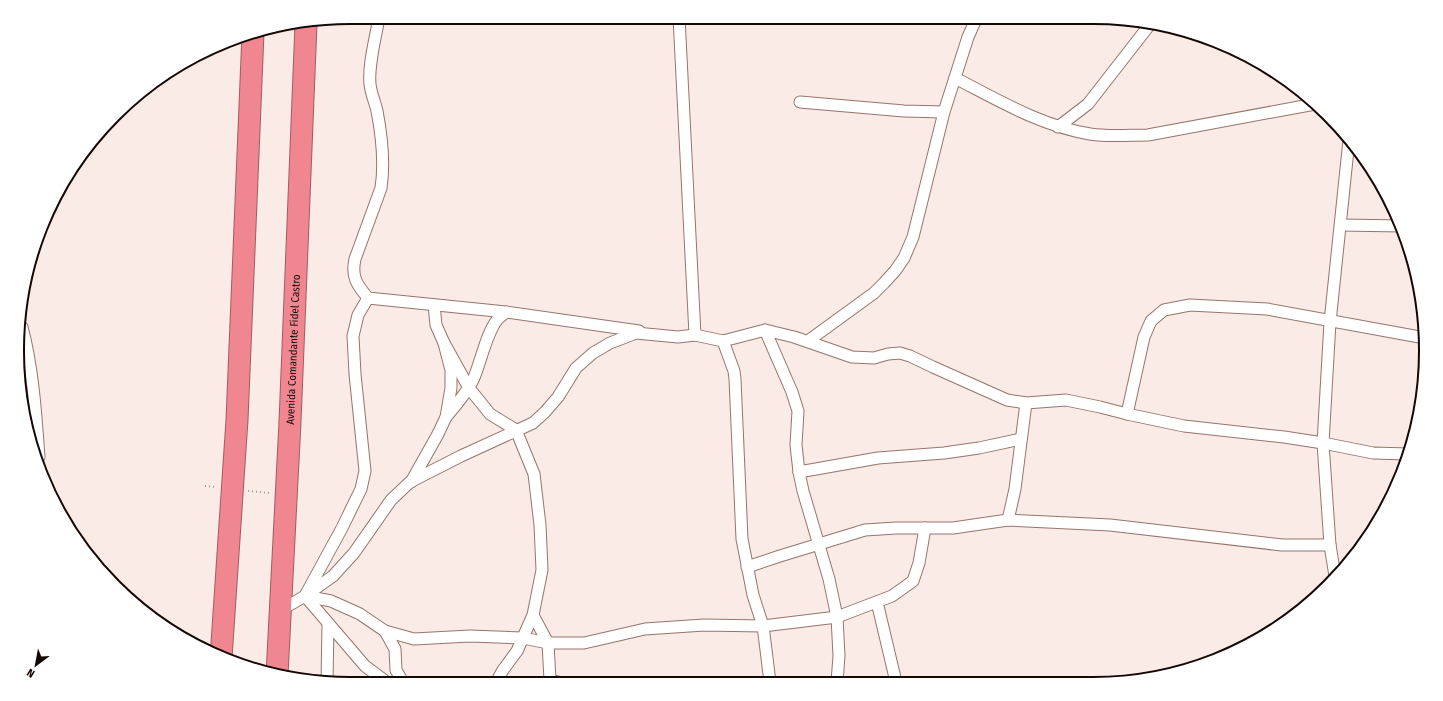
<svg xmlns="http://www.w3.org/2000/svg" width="1443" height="701" font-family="'Fira Sans Condensed',sans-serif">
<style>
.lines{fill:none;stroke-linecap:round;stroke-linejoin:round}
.minor-casing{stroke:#95756b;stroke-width:13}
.motorway-casing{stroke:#a35b5f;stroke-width:23}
.path{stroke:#a59793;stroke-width:2;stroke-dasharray:1 3;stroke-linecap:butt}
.minor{stroke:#fff;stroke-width:11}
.motorway{stroke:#f08790;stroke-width:21}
.labels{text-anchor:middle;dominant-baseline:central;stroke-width:3;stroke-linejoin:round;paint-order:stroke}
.street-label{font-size:11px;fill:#140805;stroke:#fff}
.rim{fill:none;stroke:#140805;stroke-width:2}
</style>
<rect width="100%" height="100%" fill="#faebe6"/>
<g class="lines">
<g class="minor-casing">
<g id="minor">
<path d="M379,17C376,37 368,64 370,84C371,94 375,102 377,111C382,137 385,162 381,188L355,259C351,277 357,285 368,298L506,312"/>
<path d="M679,17L695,335"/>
<path d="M955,78C998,100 1041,126 1090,134C1109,137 1129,135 1148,135L1315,104"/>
<path d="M800,102L904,111L944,112"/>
<path d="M1058,127L1088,104L1151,23"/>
<path d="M1341,225L1402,226"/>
<path d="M22,327C33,368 36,415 39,457"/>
<path d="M765,330L792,392L798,411L796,445L799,472L803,491L829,579L837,617L839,656L837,682"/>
<path d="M723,341L734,371L735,379L742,539L753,595L763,626L770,682"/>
<path d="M808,341L874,293L884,283L895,271L904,258L913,237L916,225L944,112L968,37L977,17"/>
<path d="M444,343L469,388L490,414L516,430L534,474L540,525L542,570L533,615L517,651L503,670L499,677L498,683"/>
<path d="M1127,414L1144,337L1151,321L1164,310L1190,305L1267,309L1425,338"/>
<path d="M446,417C456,405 466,394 473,380C481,362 486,334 497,320C499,317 503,315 506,312L639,331"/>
<path d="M799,472L878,458L944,453L979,448L1021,439"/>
<path d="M411,482L438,434L446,417L451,388V370L444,343L436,325L434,305"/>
<path d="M1008,520L1015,489L1026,403"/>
<path d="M747,567L780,556L865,530L896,528H953L1008,520L1110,525L1282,545H1330"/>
<path d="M1335,576L1330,545L1323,443L1330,322L1349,140"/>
<path d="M306,594L342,528L361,489L365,471L355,374L353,336L358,315L368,298"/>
<path d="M305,596L331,601L360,614L385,631L414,639L470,636L523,638L548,643H584L645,629L704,625L763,626L837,617L892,596L913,581L919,563L925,528"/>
<path d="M305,596L365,666L389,684"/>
<path d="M877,602L896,682"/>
<path d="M281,610L305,596L333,576L354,553L391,500L410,482L461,456L533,423L545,412L558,397L576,368L593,353L610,343L636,333L678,337L695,335L723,341L765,330L794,337L852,357L874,358L888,354L900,353L910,356L933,367L1007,400L1026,403L1066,400L1100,407L1127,414L1184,426L1284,437L1323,443L1373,453L1408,454"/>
<path d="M533,615L548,643L550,680L562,683"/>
<path d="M385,631L395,649L396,670L404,684"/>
<path d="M327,682L328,623"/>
</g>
</g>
<g class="motorway-casing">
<g id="motorway">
<path d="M221,658L237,420L253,33"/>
<path id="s1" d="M277,675L290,422L306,24"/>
</g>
</g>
<g class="path">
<path d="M205,486L217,487"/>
<path d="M248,491L271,493"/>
</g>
<use href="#minor" class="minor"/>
<use href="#motorway" class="motorway"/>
</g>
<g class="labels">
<g class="street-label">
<text stroke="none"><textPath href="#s1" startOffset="326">Avenida Comandante Fidel Castro</textPath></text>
</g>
</g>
<path d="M0 0H1443V701H0ZM350 24H1093A326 326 0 0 1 1419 350V351A326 326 0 0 1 1093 677H350A326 326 0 0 1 24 351V350A326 326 0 0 1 350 24Z" fill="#fff" fill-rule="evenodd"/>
<path class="rim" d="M350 24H1093A326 326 0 0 1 1419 350V351A326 326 0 0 1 1093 677H350A326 326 0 0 1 24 351V350A326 326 0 0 1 350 24Z"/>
<g transform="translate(36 665) rotate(212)" stroke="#ffffff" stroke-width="3" paint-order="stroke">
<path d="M0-3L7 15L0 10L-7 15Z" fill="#140805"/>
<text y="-6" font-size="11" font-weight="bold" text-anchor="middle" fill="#140805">N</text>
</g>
</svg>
